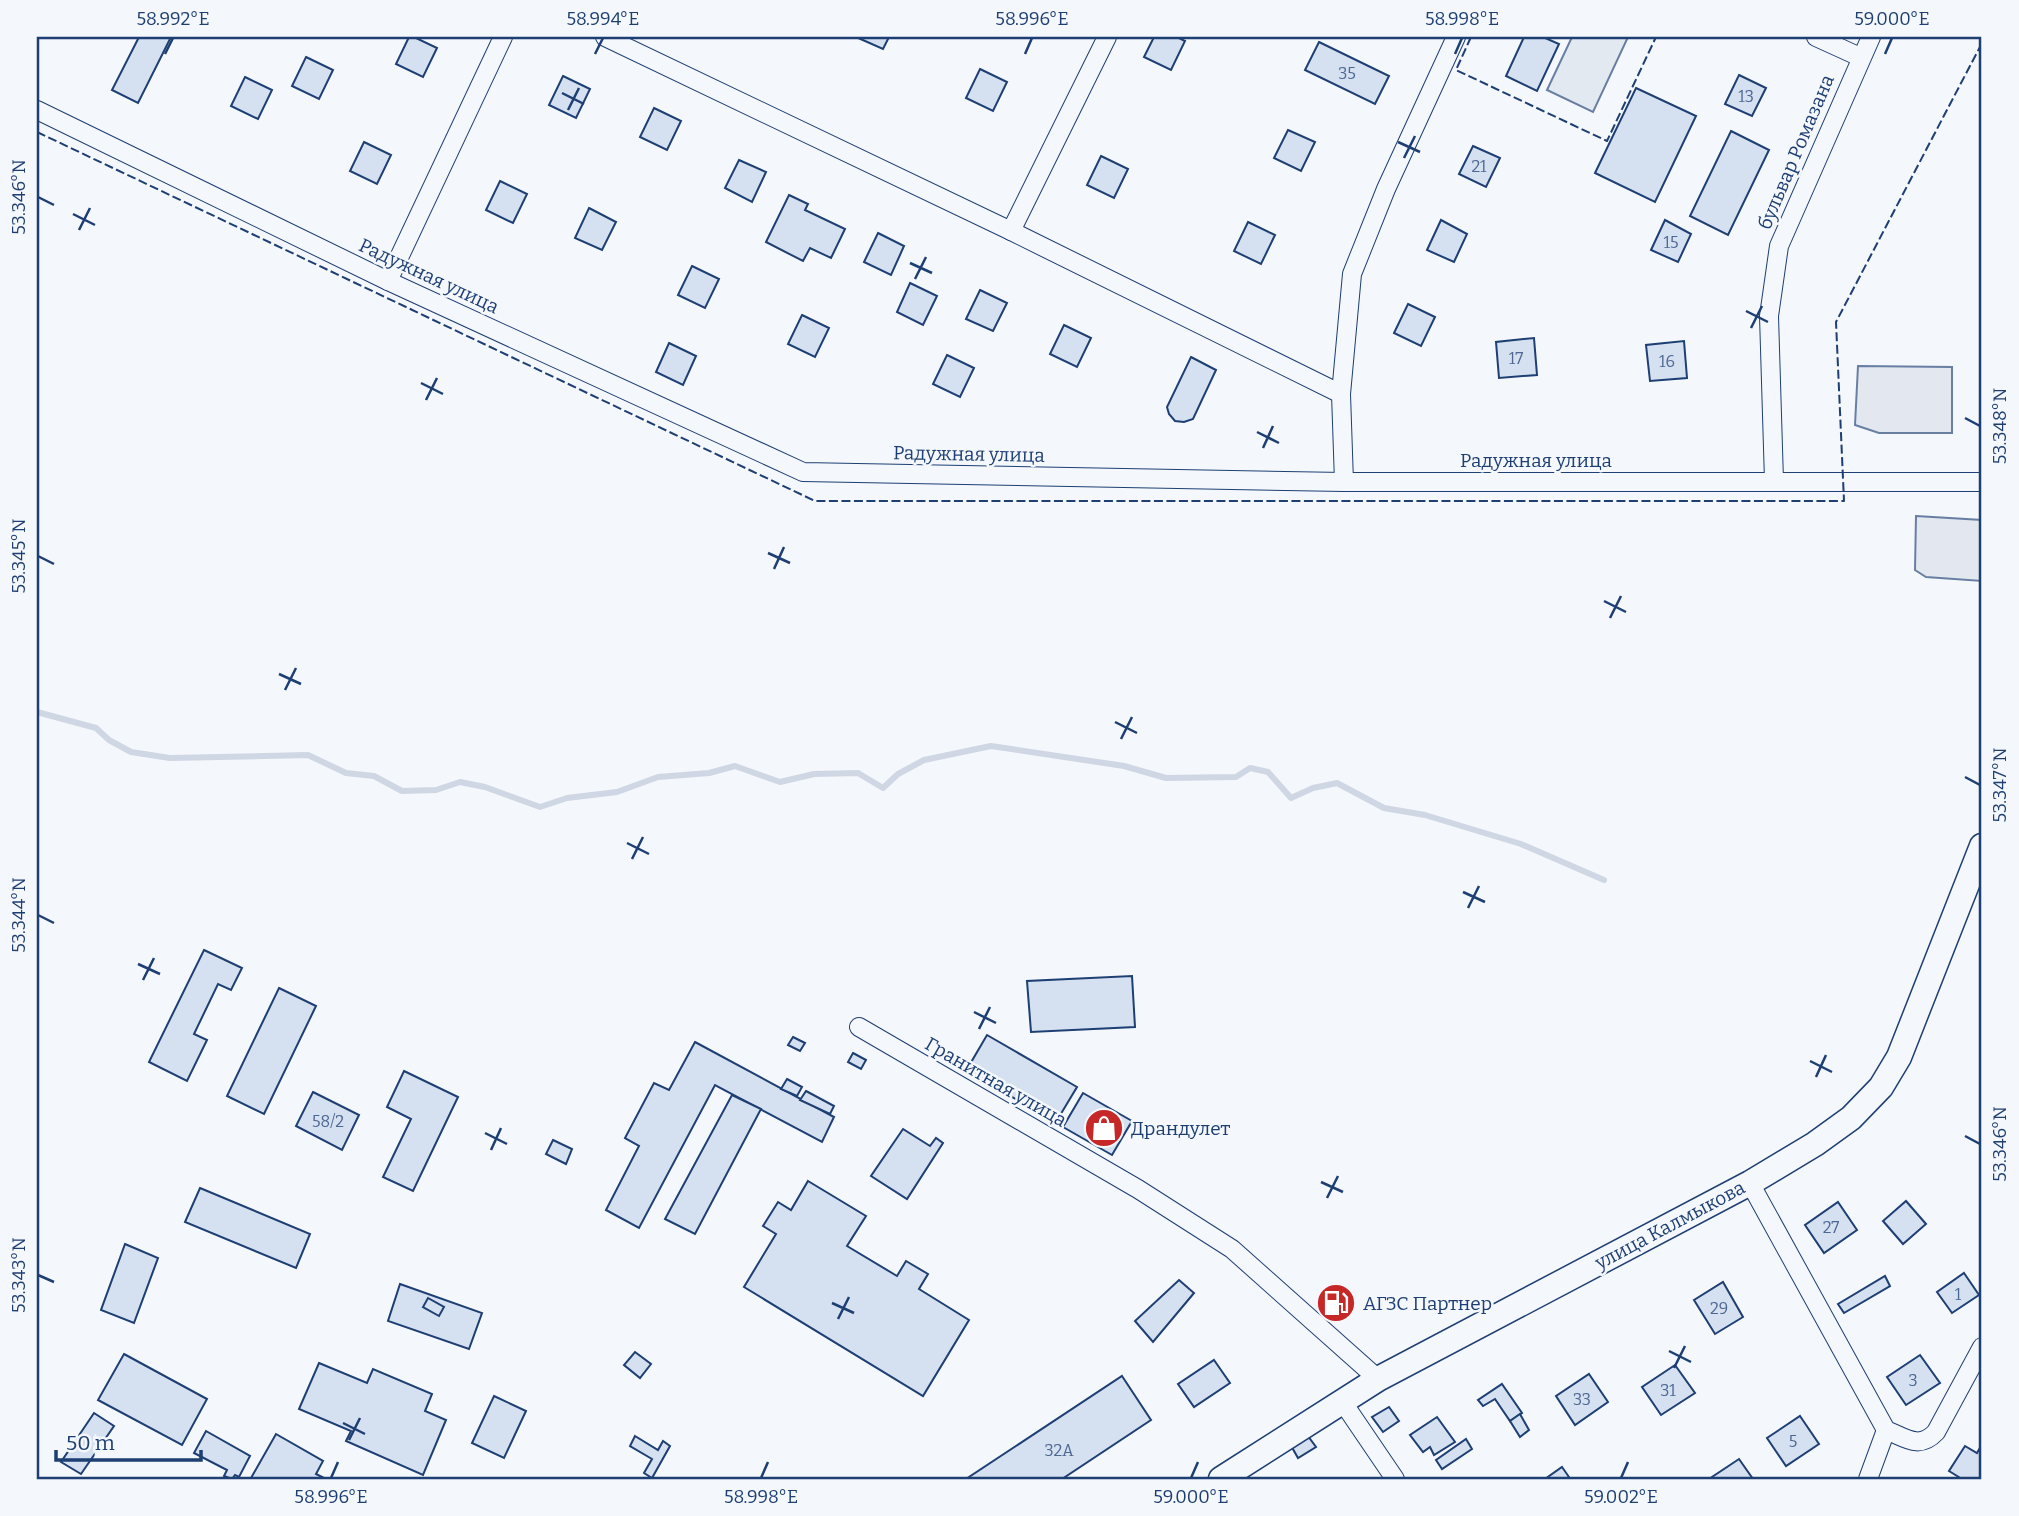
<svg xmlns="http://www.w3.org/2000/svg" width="2019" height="1516" font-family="Bitter,serif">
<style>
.green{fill:#e3e9f0;stroke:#687fa3;stroke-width:2}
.parking{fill:#e3e8f0;stroke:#687fa3;stroke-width:2}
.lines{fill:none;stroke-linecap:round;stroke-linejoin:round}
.stream{stroke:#cfd7e4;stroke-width:6}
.building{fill:#d5e0f0;stroke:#1d3f73;stroke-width:2}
.street-casing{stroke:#1d3f73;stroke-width:20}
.secondary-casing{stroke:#1d3f73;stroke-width:27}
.street{stroke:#f4f7fb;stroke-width:18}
.secondary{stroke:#f4f7fb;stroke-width:24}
.fence{stroke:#1d3f73;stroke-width:2;stroke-dasharray:9 3.5;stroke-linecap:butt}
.ticks{fill:none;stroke:#1d3f73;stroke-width:2.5}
.labels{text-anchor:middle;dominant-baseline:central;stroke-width:5;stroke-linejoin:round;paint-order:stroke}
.number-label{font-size:16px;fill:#4b6792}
.street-label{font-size:19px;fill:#1d3f73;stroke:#f4f7fb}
.poi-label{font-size:19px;fill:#1d3f73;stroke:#f4f7fb;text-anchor:start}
.neatline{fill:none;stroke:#1d3f73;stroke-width:2.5}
.ticks-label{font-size:18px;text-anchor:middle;fill:#1d3f73}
</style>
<rect width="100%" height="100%" fill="#f4f7fb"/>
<path class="green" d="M1572,37H1628L1593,112L1547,90Z"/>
<g class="parking">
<path d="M1858,366L1952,367V433H1879L1855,425Z"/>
<path d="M1916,516L1982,520V581L1926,577L1915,570Z"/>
</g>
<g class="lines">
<path class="stream" d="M37,712L96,728L109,740L131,752L170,758L308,755L346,773L374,776L402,791L436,790L460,782L485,787L540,807L567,798L617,792L658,777L709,773L735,766L780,782L814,774L858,773L883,788L898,774L924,760L991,746L1124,766L1166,778L1236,777L1250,768L1268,772L1291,798L1313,788L1337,783L1384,808L1425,815L1521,844L1604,880"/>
</g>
<g class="building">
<path d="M139,37H171L138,103L112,90Z"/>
<path d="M409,37H414L437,48L423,77L396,64Z"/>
<path d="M856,37H889L883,49Z"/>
<path d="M1154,37H1177L1185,41L1171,70L1144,57Z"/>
<path d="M1524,37H1543L1559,44L1537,91L1506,76Z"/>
<path d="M1319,42L1389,76L1375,104L1305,70Z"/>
<path d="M306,57L333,70L319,99L292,86Z"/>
<path d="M980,69L1007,82L993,111L966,98Z"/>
<path d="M1739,75L1766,88L1752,116L1725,104Z"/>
<path d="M563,76L590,89L576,118L549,105Z"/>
<path d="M245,77L272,90L258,119L231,106Z"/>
<path d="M1636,88L1696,116L1655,202L1595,173Z"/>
<path d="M654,108L681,121L667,150L640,137Z"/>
<path d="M1288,130L1315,142L1301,171L1274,158Z"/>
<path d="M1731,131L1769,150L1728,235L1690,216Z"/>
<path d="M364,142L391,155L377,184L350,171Z"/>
<path d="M1473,146L1500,158L1486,187L1459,174Z"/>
<path d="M1101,156L1128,169L1114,198L1087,185Z"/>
<path d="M739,160L766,172L752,202L725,188Z"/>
<path d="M500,181L527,194L513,223L486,210Z"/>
<path d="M789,195L808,204L805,210L845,229L831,258L810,248L803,261L766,242Z"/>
<path d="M589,208L616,222L602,250L575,238Z"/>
<path d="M1441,220L1467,234L1454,262L1427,250Z"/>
<path d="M1665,220L1691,234L1678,262L1651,250Z"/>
<path d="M1248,222L1275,235L1261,264L1234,251Z"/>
<path d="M878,233L904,246L891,275L864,262Z"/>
<path d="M692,266L719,279L705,308L678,295Z"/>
<path d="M910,283L937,296L923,325L897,312Z"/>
<path d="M980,290L1007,303L993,331L966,319Z"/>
<path d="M1408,304L1435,317L1421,346L1394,333Z"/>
<path d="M802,315L829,328L815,357L788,344Z"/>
<path d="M1064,325L1091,338L1077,367L1050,354Z"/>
<path d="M1534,338L1537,375L1499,378L1496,342Z"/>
<path d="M1684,341L1687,378L1650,381L1646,345Z"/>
<path d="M669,343L696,356L683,385L656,372Z"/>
<path d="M947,355L974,368L960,397L933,384Z"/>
<path d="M1191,357L1216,370L1193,419L1184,422L1175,421L1169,414L1167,407Z"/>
<path d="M204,950L242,968L231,990L218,984L194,1034L207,1040L187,1081L149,1062Z"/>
<path d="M1132,976L1135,1027L1031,1032L1027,981Z"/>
<path d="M279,988L316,1006L264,1114L227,1096Z"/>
<path d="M987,1035L1077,1087L1056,1122L966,1071Z"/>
<path d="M793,1037L805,1043L800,1051L788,1045Z"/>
<path d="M695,1042L834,1117L822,1142L715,1085L639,1228L606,1210L639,1146L625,1138L654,1083L669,1090Z"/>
<path d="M853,1053L866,1060L861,1069L848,1062Z"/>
<path d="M404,1071L458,1097L413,1191L383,1177L411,1119L387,1107Z"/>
<path d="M787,1079L802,1087L797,1096L781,1089Z"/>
<path d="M806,1091L834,1106L830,1114L800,1100Z"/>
<path d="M313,1092L359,1115L342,1150L296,1126Z"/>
<path d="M1083,1093L1132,1121L1112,1155L1063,1127Z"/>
<path d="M732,1095L761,1109L695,1234L665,1219Z"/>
<path d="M903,1129L930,1146L936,1138L943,1143L907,1199L871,1176Z"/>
<path d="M553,1140L572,1149L566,1164L546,1154Z"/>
<path d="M808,1181L866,1216L847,1246L897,1276L906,1261L928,1274L919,1289L969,1320L923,1396L744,1287L776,1234L763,1226L778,1202L791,1210Z"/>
<path d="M200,1188L310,1234L296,1268L185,1222Z"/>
<path d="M1906,1201L1926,1224L1903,1244L1883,1221Z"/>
<path d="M1838,1202L1857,1230L1824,1253L1805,1225Z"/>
<path d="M125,1244L158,1258L134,1323L101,1310Z"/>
<path d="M1964,1273L1979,1295L1952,1313L1937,1292Z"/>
<path d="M1885,1276L1890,1286L1844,1313L1838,1304Z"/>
<path d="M1179,1280L1194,1293L1153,1342L1135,1321Z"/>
<path d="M1723,1282L1743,1317L1715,1334L1694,1300Z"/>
<path d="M400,1284L482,1313L469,1349L388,1321Z"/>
<path d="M428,1298L444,1307L439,1316L423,1307Z"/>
<path d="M635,1352L651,1364L640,1378L624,1365Z"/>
<path d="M124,1354L207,1399L182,1445L98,1400Z"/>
<path d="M1920,1355L1940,1383L1906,1405L1887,1377Z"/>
<path d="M1214,1360L1230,1383L1194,1407L1178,1384Z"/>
<path d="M319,1363L367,1383L373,1369L432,1394L425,1411L446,1420L423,1475L346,1441L351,1431L299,1409Z"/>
<path d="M1675,1365L1695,1393L1661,1415L1642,1387Z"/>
<path d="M1589,1374L1608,1402L1575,1425L1556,1396Z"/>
<path d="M1122,1376L1151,1420L1062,1479H966Z"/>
<path d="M1502,1384L1522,1413L1510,1421L1495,1399L1483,1406L1478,1400Z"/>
<path d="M494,1396L526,1411L504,1458L472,1443Z"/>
<path d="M1389,1407L1399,1421L1383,1432L1372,1417Z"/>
<path d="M94,1413L114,1426L81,1474L61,1462Z"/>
<path d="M1520,1414L1529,1430L1520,1437L1510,1421Z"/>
<path d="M1800,1416L1819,1444L1786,1466L1767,1438Z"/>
<path d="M1437,1417L1455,1442L1434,1455L1430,1447L1423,1452L1410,1435Z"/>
<path d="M206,1431L250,1456L239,1477L235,1475L232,1479L224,1476L227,1470L194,1453Z"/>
<path d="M1305,1432L1316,1447L1298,1458L1289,1442Z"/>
<path d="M276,1434L323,1461L316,1474L326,1479L251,1478Z"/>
<path d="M635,1436L658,1450L663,1441L670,1446L652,1478L644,1473L652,1459L630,1446Z"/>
<path d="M1466,1439L1472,1449L1442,1469L1436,1460Z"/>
<path d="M1982,1444V1479H1962L1949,1471L1965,1446L1977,1453Z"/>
<path d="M1739,1459L1753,1479H1709Z"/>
<path d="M1562,1467L1569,1477L1565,1479H1545Z"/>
</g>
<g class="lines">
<g class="street-casing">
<g id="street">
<path d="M605,37L1011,231L1341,394"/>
<path d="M1816,37L1860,57"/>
<path d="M37,110L388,281L803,472L1344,482H1982"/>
<path d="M1011,231L1107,37"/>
<path d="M388,281L503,37"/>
<path d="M1774,481L1769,316L1779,246L1871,37"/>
<path d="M1344,482L1341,394L1352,274L1386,189L1456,37"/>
<path d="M859,1027L1138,1189L1232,1249L1378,1379"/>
<path d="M1750,1183L1886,1430C1906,1438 1919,1450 1936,1432L1982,1347"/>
<path d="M1342,1401L1395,1479"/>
<path d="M1868,1479L1886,1430"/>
</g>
</g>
<g class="secondary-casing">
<path id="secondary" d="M1221,1479L1378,1379L1750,1183L1815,1144L1851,1118L1881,1087L1899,1057L1982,846"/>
</g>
<use href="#street" class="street"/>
<use href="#secondary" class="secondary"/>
<g class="fence">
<path d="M1471,37L1456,70L1607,141L1656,37"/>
<path d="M37,132L815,501H1844L1836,322L1982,43"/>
</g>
</g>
<path class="ticks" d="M165,54L173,38M595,54L603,38M1025,54L1032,38M1455,54L1462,38M1885,54L1892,38M562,93L584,104M568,110L579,88M1398,142L1420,152M1404,158L1415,136M38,197L54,205M73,214L95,225M79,230L90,208M910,263L932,273M915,279L926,257M1746,311L1768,322M1751,328L1762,306M421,383L443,394M426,400L437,378M1965,418L1980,426M1257,432L1279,443M1263,448L1273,426M768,553L790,563M38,556L54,564M774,569L784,547M1604,601L1626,612M1610,618L1621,596M279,674L301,684M285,690L296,668M1115,722L1137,733M1121,739L1132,717M1965,777L1980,785M627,843L649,854M632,859L643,837M1463,892L1485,902M1468,908L1479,886M38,915L54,923M138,964L160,974M143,980L154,958M974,1012L996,1023M979,1029L990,1007M1810,1061L1832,1072M1816,1077L1826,1055M485,1133L507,1144M1965,1136L1980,1144M491,1150L501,1128M1321,1182L1343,1192M1327,1198L1338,1176M38,1275L54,1282M832,1303L854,1313M838,1319L849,1297M1669,1351L1691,1362M1674,1368L1685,1346M343,1423L365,1434M349,1440L360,1418M331,1478L338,1462M761,1478L768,1462M1191,1478L1198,1462M1621,1478L1628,1462"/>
<defs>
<g id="shop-disc" transform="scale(2.0125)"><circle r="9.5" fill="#c62828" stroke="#f4f7fb"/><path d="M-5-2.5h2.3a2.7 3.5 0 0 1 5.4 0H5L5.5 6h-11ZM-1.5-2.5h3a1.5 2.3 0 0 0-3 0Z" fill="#fff"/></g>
<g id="fuel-disc" transform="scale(2.0125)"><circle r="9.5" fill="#c62828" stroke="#f4f7fb"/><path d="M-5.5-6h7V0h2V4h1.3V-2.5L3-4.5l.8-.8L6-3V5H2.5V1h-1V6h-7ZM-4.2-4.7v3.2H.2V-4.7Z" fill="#fff"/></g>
</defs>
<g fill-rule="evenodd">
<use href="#shop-disc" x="1104" y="1128"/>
<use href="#fuel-disc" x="1336" y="1303"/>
</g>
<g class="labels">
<g class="number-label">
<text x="1347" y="73">35</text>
<text x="1746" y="96">13</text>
<text x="1479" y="166">21</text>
<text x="1671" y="242">15</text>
<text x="1516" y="358">17</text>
<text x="1667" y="361">16</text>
<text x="328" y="1121">58/2</text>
<text x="1831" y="1227">27</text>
<text x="1958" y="1294">1</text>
<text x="1719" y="1308">29</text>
<text x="1913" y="1380">3</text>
<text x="1668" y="1390">31</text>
<text x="1582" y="1399">33</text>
<text x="1793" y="1441">5</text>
<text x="1059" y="1450">32А</text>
</g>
<g class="street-label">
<text transform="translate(1796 152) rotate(-67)">бульвар Ромазана</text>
<text transform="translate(429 276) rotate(25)">Радужная улица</text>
<text transform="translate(969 454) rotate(1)">Радужная улица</text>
<text x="1536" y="460">Радужная улица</text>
<text transform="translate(996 1082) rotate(30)">Гранитная улица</text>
<text transform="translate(1670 1225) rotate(-28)">улица Калмыкова</text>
</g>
<g class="poi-label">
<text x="1131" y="1128">Драндулет</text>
<text x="1363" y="1303">АГЗС Партнер</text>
</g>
</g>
<rect width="2019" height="1516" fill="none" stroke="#f4f7fb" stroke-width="77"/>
<path d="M56 1450v10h145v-10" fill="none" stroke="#1d3f73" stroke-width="3.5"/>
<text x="66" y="1450" font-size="21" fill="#1d3f73" stroke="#f4f7fb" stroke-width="5" paint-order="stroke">50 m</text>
<rect x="38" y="38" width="1942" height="1440" class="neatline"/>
<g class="ticks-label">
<text x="173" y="25">58.992°E</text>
<text x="603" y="25">58.994°E</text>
<text x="1032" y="25">58.996°E</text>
<text x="1462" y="25">58.998°E</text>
<text x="1892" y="25">59.000°E</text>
<text transform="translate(19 197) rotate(-90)" y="6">53.346°N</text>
<text transform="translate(2000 426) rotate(-90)" y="6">53.348°N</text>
<text transform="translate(19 556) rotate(-90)" y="6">53.345°N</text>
<text transform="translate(2000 785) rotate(-90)" y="6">53.347°N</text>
<text transform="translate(19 915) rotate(-90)" y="6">53.344°N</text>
<text transform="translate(2000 1144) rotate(-90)" y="6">53.346°N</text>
<text transform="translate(19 1275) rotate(-90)" y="6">53.343°N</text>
<text x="331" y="1503">58.996°E</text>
<text x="761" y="1503">58.998°E</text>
<text x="1191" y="1503">59.000°E</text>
<text x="1621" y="1503">59.002°E</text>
</g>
</svg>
